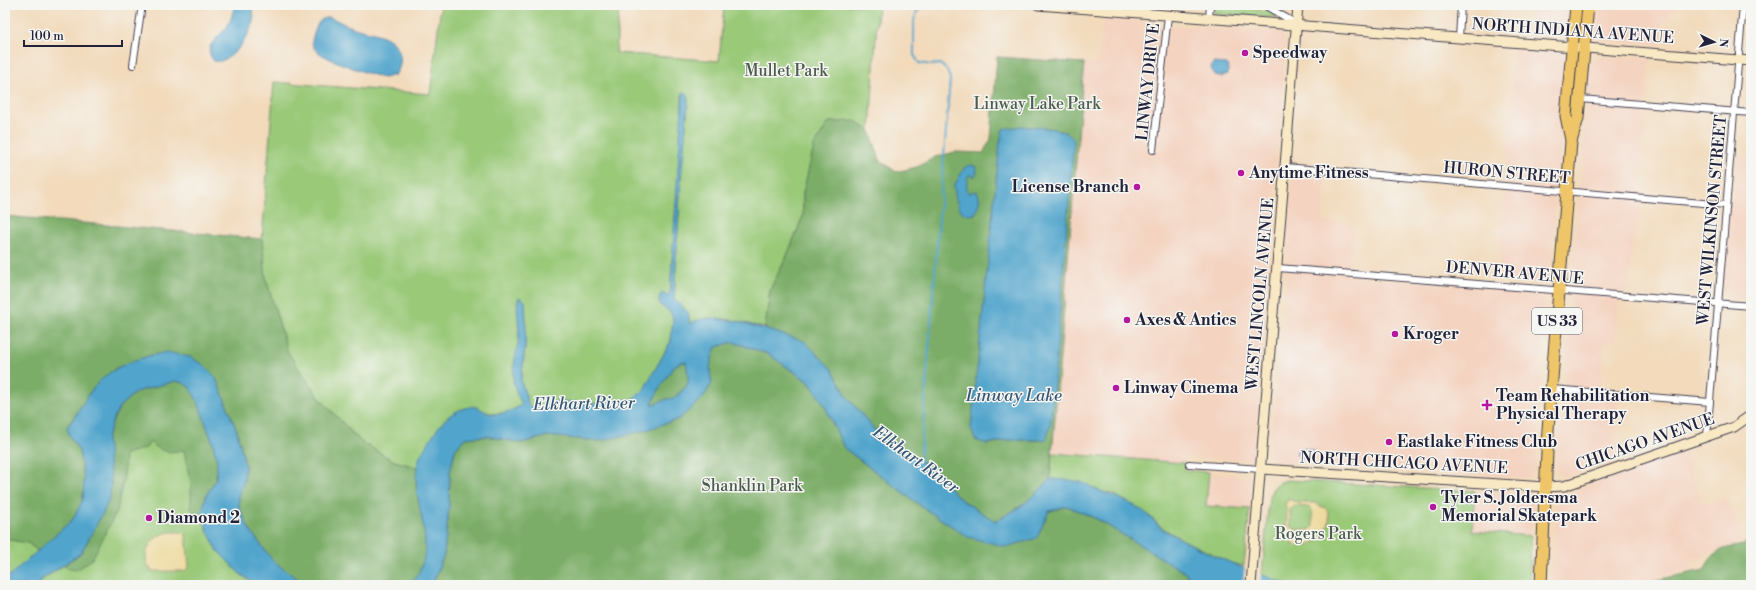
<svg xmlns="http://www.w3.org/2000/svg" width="1756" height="590" font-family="'Libre Bodoni',serif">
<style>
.built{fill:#f4d3c0}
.green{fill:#9ac978;stroke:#5e765a}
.forest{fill:#7bad68;stroke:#4e6852;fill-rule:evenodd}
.sand{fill:#eeda9e;stroke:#887e6c;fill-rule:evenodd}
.water{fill:#51a4cc;stroke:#3a6384;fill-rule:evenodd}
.pier{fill:#f2dabb}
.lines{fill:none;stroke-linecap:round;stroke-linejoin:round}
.stream{stroke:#51a4cc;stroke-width:2}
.street-casing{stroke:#413e4e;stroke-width:8}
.secondary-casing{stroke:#413e4e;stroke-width:11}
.highway-casing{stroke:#413e4e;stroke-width:13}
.street{stroke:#fff;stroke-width:6}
.secondary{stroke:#f8e8c3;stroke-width:9}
.highway{stroke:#eec569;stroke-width:11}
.poi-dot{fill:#b5179e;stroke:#f6f6f2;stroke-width:1.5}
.labels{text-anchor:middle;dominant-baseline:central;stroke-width:3;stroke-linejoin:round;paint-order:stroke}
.shield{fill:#f6f6f2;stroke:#626272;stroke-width:1}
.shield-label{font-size:15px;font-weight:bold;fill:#22223b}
.street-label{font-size:16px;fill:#22223b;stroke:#f6f6f2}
.poi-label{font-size:16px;font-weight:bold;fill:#22223b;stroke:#f6f6f2;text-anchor:start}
.park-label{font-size:16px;fill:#4c5c50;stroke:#f6f6f2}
.water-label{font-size:17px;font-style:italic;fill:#355675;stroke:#f6f6f2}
</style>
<rect width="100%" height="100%" fill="#f6f6f2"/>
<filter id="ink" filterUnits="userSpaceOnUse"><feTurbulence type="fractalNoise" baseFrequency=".025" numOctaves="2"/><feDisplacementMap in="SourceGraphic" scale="8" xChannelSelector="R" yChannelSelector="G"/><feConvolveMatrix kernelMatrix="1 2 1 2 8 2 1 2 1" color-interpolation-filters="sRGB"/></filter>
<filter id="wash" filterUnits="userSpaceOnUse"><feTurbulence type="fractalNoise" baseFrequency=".012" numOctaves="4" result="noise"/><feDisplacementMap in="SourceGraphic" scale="16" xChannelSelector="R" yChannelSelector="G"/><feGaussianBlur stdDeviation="0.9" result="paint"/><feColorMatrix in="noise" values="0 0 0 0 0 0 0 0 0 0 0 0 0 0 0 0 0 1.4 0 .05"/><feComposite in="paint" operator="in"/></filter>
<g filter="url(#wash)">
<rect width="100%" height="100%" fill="#f2dabb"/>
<g class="built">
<path d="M1532,5H1569L1565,33L1562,38L1528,37Z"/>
<path d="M1597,5H1678L1677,11H1669L1668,21H1663L1661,45L1594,40Z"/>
<path d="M1103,18L1120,19L1162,26L1281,32L1286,40L1254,458L1252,461L1186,457L1185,463L1052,453L1084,63L1099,64Z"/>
<path d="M1515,48L1560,51L1566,56L1550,278L1548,281L1543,283L1499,278Z"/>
<path d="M1596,56L1632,59L1636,57H1650L1639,191L1641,203L1640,222H1637L1636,232L1634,233L1628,292H1620L1616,341H1604L1600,395L1618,397L1614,460L1565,477L1562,476L1557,470L1590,62Z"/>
<path d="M1736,157L1751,159V302L1727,300L1723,297L1722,294L1729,211L1732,208Z"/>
<path d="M1304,171L1306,174L1326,177L1322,221L1354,224L1348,277L1490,287L1518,290L1546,296L1535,470L1532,475L1526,478L1273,461L1270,459L1271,431L1275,412L1287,275L1288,235L1293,177L1296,173Z"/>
<path d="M1685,448L1691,467L1689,468L1701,502L1703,504L1727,498L1743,541L1689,560L1692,568L1667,576L1626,585H1552L1556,507L1564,495Z"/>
<path d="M1209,472L1249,477L1252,482L1250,509L1206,506Z"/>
<path d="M1475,491L1526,494L1530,497L1533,502L1531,536L1472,531Z"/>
</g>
<g class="green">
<path d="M441,5H619L616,53L719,61L724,5H878L870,131L855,121L803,193V216L786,258L770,290L765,328C741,322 714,312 690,324L688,312L674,300L681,178L688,105L682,95V121L670,293L661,306L669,311L673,318L671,341L643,392L630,400H607L594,404L560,401L540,407L529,406L521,381L525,348L526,321L525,301L517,302L519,317L518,348L514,367L513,383L522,404L521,406C509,412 499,416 486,412L433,436L421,455L417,467L394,461L361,442L320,399L288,353L266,279L262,239L274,82L430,94Z"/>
<path d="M1214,5H1247L1264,12L1266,9L1279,17L1278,18L1215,14L1214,12Z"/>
<path d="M175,381L239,573L256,585H38L41,580L64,565L108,459Z"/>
<path d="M1052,453L1185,463V470L1209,472L1206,506L1250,509L1244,566L1231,563L1185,541L1161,527L1147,514L1113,494L1099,491L1083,483L1050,479Z"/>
<path d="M1287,480L1475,491L1472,531L1531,536L1530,585H1290L1262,575L1269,498C1271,489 1277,482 1287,480Z"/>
<path d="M5,539L28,543L38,551L5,580Z"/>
</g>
<g class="forest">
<path d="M997,57L1084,63L1050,479C1031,500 1019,509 995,521L960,499L935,471L875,430L848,398L832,369L765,328L770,290L786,258L803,216V193L814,146L829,122L855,121L870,131L880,160L896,172L917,167L935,157L955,152L983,153L991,139ZM1003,129L1043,440H1008L987,444Z"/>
<path d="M5,216L262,239L266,279L288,353L320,399L361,442L394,461L417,467C417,477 416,488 418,498C424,531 434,556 411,585H306L274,562L249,529L239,507V493L244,481L245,465L237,431L216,378L151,355L116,368L97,384L67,427C69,437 77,443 79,452C86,473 87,502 73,520C63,531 50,541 38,551L28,543L5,539Z"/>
<path d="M733,342L768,354L809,382L824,404L844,448L921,506L968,537L1067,506L1097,519L1184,572L1192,581L1190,585H432L444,555L449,508L450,472L455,450L465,438L486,436L522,443L548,436L599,441L712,383C708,368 711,361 716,347Z"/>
<path d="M683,362H686L689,375L688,384L674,398L667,399L652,406C652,399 669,372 675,366C677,364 680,363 683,362Z"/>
<path d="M175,381L184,383L190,388L198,402L212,441L217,461L216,479L206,496L202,512L195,513L191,509V485L184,450C168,453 163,453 150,442L146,448L125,454L124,477L117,511L92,559L77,570L69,569L64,565L81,553L104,511L108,459L107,438L113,420L120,406L136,392Z"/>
<path d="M1751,536V585H1633L1704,570C1715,548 1722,549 1744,545Z"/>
</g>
<g class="sand">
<path d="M1289,499L1297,503H1317L1319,506L1326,508C1340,531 1304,560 1286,538V532H1284V529L1286,527L1287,510L1285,504ZM1295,506L1308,507L1312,510L1313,526L1310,530H1295L1290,526V510Z"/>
<path d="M171,532H181L186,535L189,567L185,571H152C137,555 153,533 171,532Z"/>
</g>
<g class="water">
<path d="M237,5C240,5 244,4 247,5C268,11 235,67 214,61C200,46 221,37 228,25C232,18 232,11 237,5Z"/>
<path d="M329,17C337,20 344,24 352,27C369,34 395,32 400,55C401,64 400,68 395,75L384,78L379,77C365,72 321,59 314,48C310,43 313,36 315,31C318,22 320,19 329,17Z"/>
<path d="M1213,63L1227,64L1229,67L1227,74L1221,77L1213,74L1211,67Z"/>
<path d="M683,92L688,94V105L681,178L674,300L688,312L690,324L697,320L709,318L737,321L804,341L832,369L848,398L875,430L935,471L960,499L995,521C1019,509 1031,500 1050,479C1061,480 1072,479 1083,483C1089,485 1094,489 1100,491C1116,496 1132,503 1146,513C1151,517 1155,522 1159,526C1166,532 1176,536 1183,540C1216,558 1255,573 1290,585H1190L1192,580L1184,572L1097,519L1067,506L1049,511L1037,538L1006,547L968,537L921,506L844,448L824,404L809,382L768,354L733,342L716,347C711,361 708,368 712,383L703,398L679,419L643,431L599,441L548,436L522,443L486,436L465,438L455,450L450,472L449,508L444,555L432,585H411C442,545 411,510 417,467C418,457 425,448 430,440C435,432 442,421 449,416C455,411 470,405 477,407C482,409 486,413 491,414C502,415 511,411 520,406L522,404C519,398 515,391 514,384C511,367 518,350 519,334C519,324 515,304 519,297L525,301L526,321L525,348L521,381L529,406L540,407L560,401L593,404L607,400H630L643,391L671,341L673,318L669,311L661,306L659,301L660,295L663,293L668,296L670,293ZM683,362H686C689,384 692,383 674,398L667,399L652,405C652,400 672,367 677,364C679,363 681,362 683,362Z"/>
<path d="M1022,126C1039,128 1064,126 1074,140L1051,422L1047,438L1043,440H1008L987,444L975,440L971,428L1000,142L1003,129Z"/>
<path d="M971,165L976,167L977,173L974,177L970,174C966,179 966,186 968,193L977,191C982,199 978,207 975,214C957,219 956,199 954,186L965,167Z"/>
<path d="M167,352L190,357L204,365L216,378L237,431L245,465L244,481L239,493V507L249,529L274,562L306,585H256L239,573L217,550L207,530L202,512L206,496L216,479L217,461L212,441L198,402L190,388L184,383L175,381L136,392L120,406L113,420L107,438L111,484L110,498L104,511L81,553L41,580L38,585H5V580L73,519L83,499L84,478L79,451L69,435L67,427C79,414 85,396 97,384C115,364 142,357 167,352Z"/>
<path d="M1298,449H1310L1313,451L1311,456C1307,458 1298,458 1296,454Z"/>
</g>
<path class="pier" d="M1245,565L1261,573L1260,585H1243Z"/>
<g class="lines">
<path class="stream" d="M920,463L950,79L947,70L940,64L931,65L919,63L914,55V20L917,12L922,5"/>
</g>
</g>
<g filter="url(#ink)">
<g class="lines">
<g class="street-casing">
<g id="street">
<path d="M1264,5L1297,24"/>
<path d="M1209,19L1210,5"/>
<path d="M1459,38L1461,5"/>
<path d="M133,65L142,5"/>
<path d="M1580,99L1751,113"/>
<path d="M1153,150L1168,16"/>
<path d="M1285,167L1726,205"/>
<path d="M1278,268L1751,306"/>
<path d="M1552,389L1710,402"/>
<path d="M1707,437L1743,5"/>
<path d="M1189,464L1261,469"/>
</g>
</g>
<g class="secondary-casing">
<g id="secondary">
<path d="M1038,5L1751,61"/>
<path d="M1261,469L1545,487L1564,486L1734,427L1751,415"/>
<path d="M1251,585L1298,5"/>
</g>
</g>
<g class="highway-casing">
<g id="highway">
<path d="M1571,140L1566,116L1576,5"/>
<path d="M1541,585L1548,430L1563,240L1571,142L1578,118L1588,5"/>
</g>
</g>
<use href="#street" class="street"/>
<use href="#secondary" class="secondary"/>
<use href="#highway" class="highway"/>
</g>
</g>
<g class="poi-dot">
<circle cx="1245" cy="53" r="4"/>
<circle cx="1241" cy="173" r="4"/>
<circle cx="1137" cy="187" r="4"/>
<circle cx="1127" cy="320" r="4"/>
<circle cx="1395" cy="334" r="4"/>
<circle cx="1116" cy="388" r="4"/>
<path d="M1485 399h4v4h4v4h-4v4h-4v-4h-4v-4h4z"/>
<circle cx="1389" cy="442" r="4"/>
<circle cx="1433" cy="507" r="4"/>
<circle cx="149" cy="518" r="4"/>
</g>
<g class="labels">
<rect class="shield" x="1532" y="308" width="50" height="26" rx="3"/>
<g class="shield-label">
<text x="1557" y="321">US 33</text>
</g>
<g class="street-label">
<text transform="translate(1573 31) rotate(4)">NORTH INDIANA AVENUE</text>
<text transform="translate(1148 82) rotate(-84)">LINWAY DRIVE</text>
<text transform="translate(1507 173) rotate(5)">HURON STREET</text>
<text transform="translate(1712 220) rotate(-85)">WEST WILKINSON STREET</text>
<text transform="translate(1515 273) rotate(5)">DENVER AVENUE</text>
<text transform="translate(1260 294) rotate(-85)">WEST LINCOLN AVENUE</text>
<text transform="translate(1645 442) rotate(-19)">CHICAGO AVENUE</text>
<text transform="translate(1404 463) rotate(3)">NORTH CHICAGO AVENUE</text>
</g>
<g class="poi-label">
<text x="1253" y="53">Speedway</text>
<text x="1249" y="173">Anytime Fitness</text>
<text x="1129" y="187" text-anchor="end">License Branch</text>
<text x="1135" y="320">Axes &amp; Antics</text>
<text x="1403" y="334">Kroger</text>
<text x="1124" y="388">Linway Cinema</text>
<text x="1496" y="396">Team Rehabilitation<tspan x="1496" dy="18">Physical Therapy</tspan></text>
<text x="1397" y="442">Eastlake Fitness Club</text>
<text x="1441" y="498">Tyler S. Joldersma<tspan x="1441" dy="18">Memorial Skatepark</tspan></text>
<text x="157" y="518">Diamond 2</text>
</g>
<g class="park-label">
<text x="786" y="71">Mullet Park</text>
<text x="1037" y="104">Linway Lake Park</text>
<text x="752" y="486">Shanklin Park</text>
<text x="1318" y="534">Rogers Park</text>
</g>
<g class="water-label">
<text x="1014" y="396">Linway Lake</text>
<text transform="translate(584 404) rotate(-1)">Elkhart River</text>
<text transform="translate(916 460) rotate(36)">Elkhart River</text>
</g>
</g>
<rect width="1756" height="590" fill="none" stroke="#f6f6f2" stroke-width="20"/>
<g transform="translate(1714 42) rotate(95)" stroke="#f6f6f2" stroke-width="3" paint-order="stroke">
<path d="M0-3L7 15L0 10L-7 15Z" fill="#22223b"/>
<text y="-6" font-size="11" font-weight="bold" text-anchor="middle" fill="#22223b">N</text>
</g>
<path d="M24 40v6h98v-6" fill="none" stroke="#22223b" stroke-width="2"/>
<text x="30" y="40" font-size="12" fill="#22223b" stroke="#f6f6f2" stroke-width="3" paint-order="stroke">100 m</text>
</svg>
